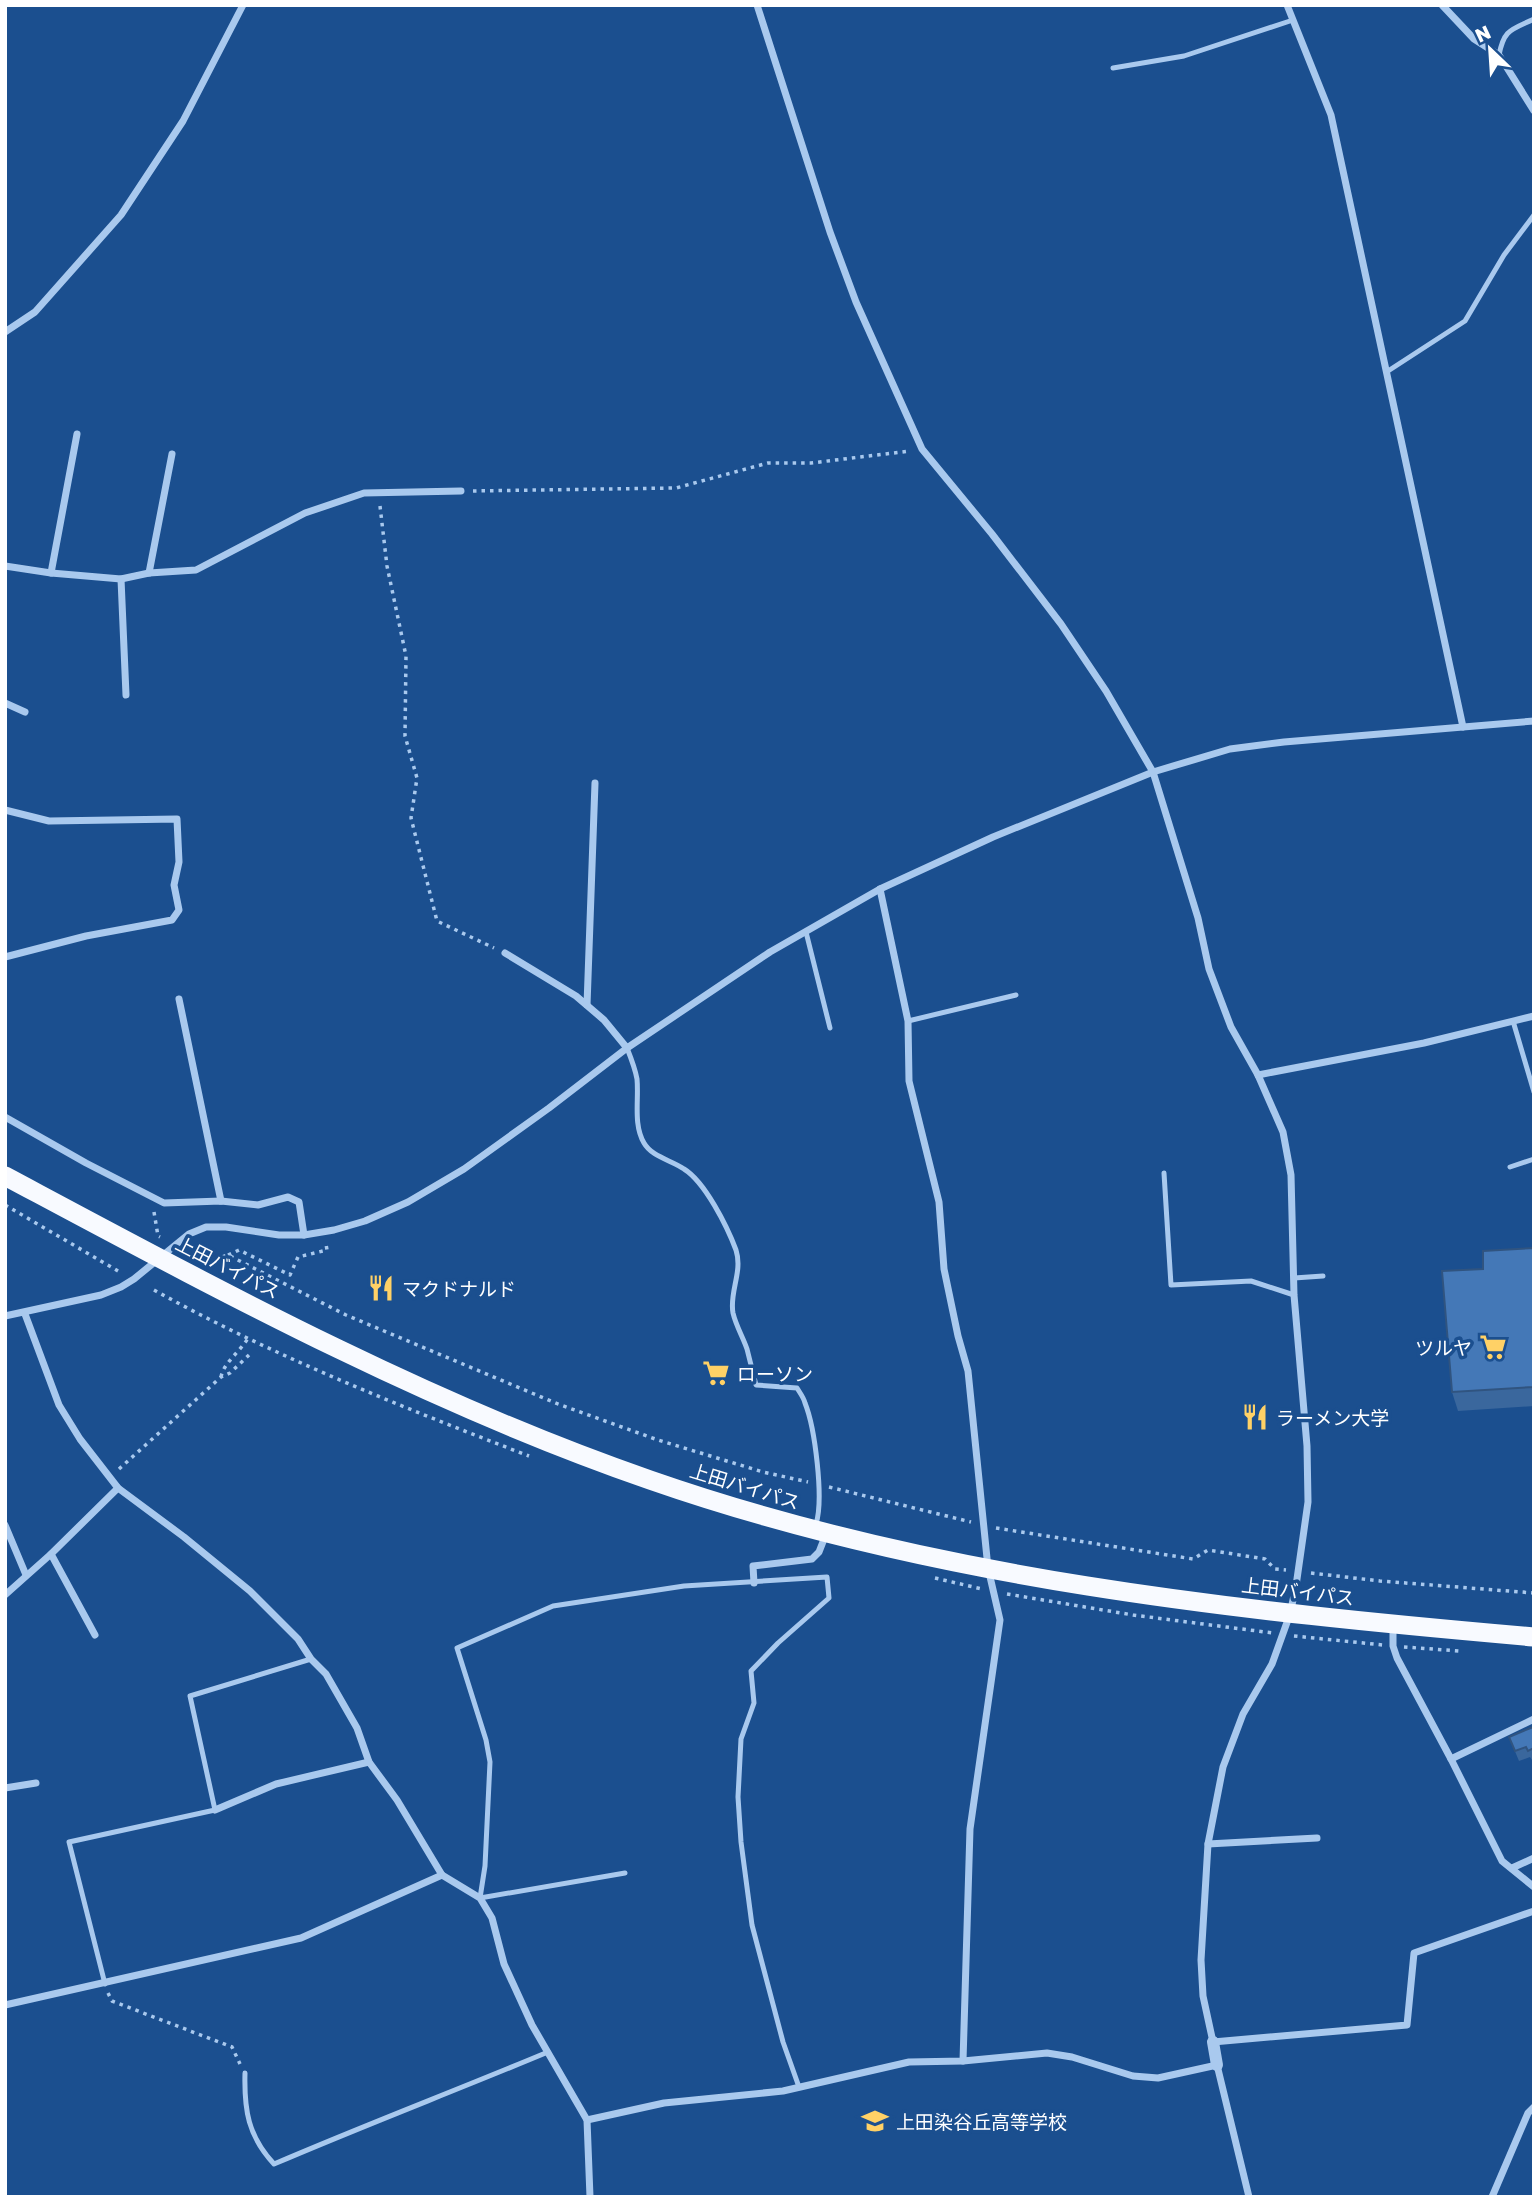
<svg xmlns="http://www.w3.org/2000/svg" width="1539" height="2202" font-family="'Golos Text','Noto Sans JP',sans-serif">
<style>
.lines{fill:none;stroke-linecap:round;stroke-linejoin:round}
.path{stroke:#a9c9ee;stroke-width:3.5;stroke-dasharray:3.5 5;stroke-linecap:butt}
.service{stroke:#a9c9ee;stroke-width:5}
.minor{stroke:#a9c9ee;stroke-width:7}
.tertiary{stroke:#a9c9ee;stroke-width:12}
.trunk{stroke:#f8faff;stroke-width:19}
.wall{fill:#3a679d}
.building{fill:#4478b7;stroke:#305480;stroke-width:2}
.labels{text-anchor:middle;dominant-baseline:central;stroke-width:7;stroke-linejoin:round;paint-order:stroke}
.street-label{font-size:19px;fill:#fff;stroke:#1b4f8f}
.poi-label{font-size:19px;fill:#fff;stroke:#1b4f8f;text-anchor:start}
</style>
<rect width="100%" height="100%" fill="#1b4f8f"/>
<g class="lines">
<g class="path">
<path d="M473,491L676,488L768,463H811L910,451"/>
<path d="M380,506L387,566L406,656L405,736L417,778L411,818L437,921L494,948"/>
<path d="M5,1205L118,1271"/>
<path d="M154,1212L158,1236L160,1237"/>
<path d="M228,1255L239,1250L290,1275L298,1257L327,1250L326,1244"/>
<path d="M206,1262L228,1255L346,1315L558,1404L658,1440L763,1472L808,1482"/>
<path d="M154,1290C273,1356 402,1407 529,1456"/>
<path d="M221,1377C224,1362 240,1352 248,1338"/>
<path d="M119,1469L221,1377L230,1373L249,1355"/>
<path d="M829,1487L971,1522"/>
<path d="M996,1528L1193,1559L1208,1550L1265,1559L1275,1569L1286,1570"/>
<path d="M1311,1573L1380,1581L1534,1593"/>
<path d="M935,1578L982,1589"/>
<path d="M1007,1594L1133,1615L1273,1633"/>
<path d="M1294,1636L1383,1645"/>
<path d="M1404,1647L1459,1651"/>
<path d="M108,1993L112,2001L232,2047L240,2064"/>
</g>
<g class="service">
<path d="M1499,55C1504,29 1511,30 1534,19"/>
<path d="M1113,68L1184,56L1293,20"/>
<path d="M1388,371L1465,321L1504,255L1534,215"/>
<path d="M806,932L830,1028"/>
<path d="M908,1021L1016,995"/>
<path d="M1513,1021L1534,1092"/>
<path d="M627,1048C631,1058 635,1068 637,1079C639,1100 633,1124 644,1143C652,1157 671,1160 684,1169C705,1182 727,1226 736,1250C743,1272 729,1292 733,1313C736,1326 743,1337 747,1349C750,1361 753,1373 756,1385L797,1388C800,1393 804,1398 805,1403C815,1428 824,1499 816,1524"/>
<path d="M1510,1167L1534,1159"/>
<path d="M1164,1173L1171,1285L1251,1281L1294,1295"/>
<path d="M1294,1278L1323,1276"/>
<path d="M625,1873L480,1898L485,1866L490,1762L486,1740L457,1648L553,1606L684,1586L827,1577L829,1598L778,1643L751,1671L754,1703L741,1739L738,1797L741,1842L752,1925L783,2042L799,2087"/>
<path d="M105,1984L69,1842L215,1810L190,1696L311,1659"/>
<path d="M245,2073C244,2110 248,2136 274,2164C365,2125 457,2090 548,2052"/>
</g>
<g class="minor">
<path d="M757,5L830,232L856,302L922,449L992,534L1061,624L1106,691L1153,772L1198,918L1209,969L1231,1027L1258,1075L1283,1132L1291,1175L1294,1295L1307,1446L1308,1502L1296,1586L1290,1614L1272,1664L1243,1714L1223,1767L1208,1844L1201,1960L1203,1996L1213,2042L1407,2025L1414,1953L1534,1911"/>
<path d="M1287,5L1331,115L1463,727"/>
<path d="M1442,5L1474,39L1499,55L1534,111"/>
<path d="M5,332L35,312L121,215L183,121L243,5"/>
<path d="M5,566L51,573L121,579L149,573L196,570L305,513L364,493L461,491"/>
<path d="M51,573L77,434"/>
<path d="M149,573L172,454"/>
<path d="M121,579L126,695"/>
<path d="M5,703L25,712"/>
<path d="M5,810L49,821L177,819L179,862L174,885L179,910L172,920L86,936L5,957"/>
<path d="M880,889L908,1021L909,1081L939,1202L944,1269L958,1336L968,1371L988,1568L1000,1620L970,1829L963,2061"/>
<path d="M505,953L576,996L604,1020L627,1048"/>
<path d="M179,999L221,1201"/>
<path d="M587,1005L595,783"/>
<path d="M1258,1075L1424,1043L1534,1016"/>
<path d="M5,1117L86,1163L164,1203L221,1201L258,1205L288,1197L299,1202L304,1235"/>
<path d="M25,1314L59,1405L80,1439L118,1488L184,1537L250,1591L298,1639L311,1659L326,1674L357,1728L369,1762L397,1800L442,1875L480,1898L492,1918L504,1964L532,2025L587,2120L590,2197"/>
<path d="M5,1316L101,1295L121,1287L134,1279L189,1234L206,1227H226L279,1235H304L334,1230L365,1221L408,1202L464,1169L549,1108L627,1048L770,952L880,889L993,837L1153,772L1230,749L1284,742L1534,721"/>
<path d="M5,1525L26,1575"/>
<path d="M51,1554L95,1635"/>
<path d="M754,1583L753,1566L812,1559L819,1552L826,1534"/>
<path d="M5,1595L51,1554L118,1488"/>
<path d="M1393,1625V1646L1397,1658L1451,1759L1502,1861L1534,1887"/>
<path d="M1451,1759L1534,1719"/>
<path d="M5,1788L36,1783"/>
<path d="M215,1810L276,1784L369,1762"/>
<path d="M1208,1844L1317,1838"/>
<path d="M1512,1868L1534,1858"/>
<path d="M5,2005L301,1938L442,1875"/>
<path d="M587,2120L664,2103L783,2091L909,2062L963,2061L1047,2053L1072,2057L1133,2076L1158,2078L1217,2065L1249,2197"/>
<path d="M1492,2197L1528,2113L1534,2107"/>
</g>
<path class="tertiary" d="M1213,2042L1217,2065"/>
<path class="trunk" d="M5,1176C215,1288 424,1402 650,1480C934,1579 1236,1611 1534,1637"/>
</g>
<g class="wall">
<path d="M1534,1248V1406L1458,1411L1452,1392L1483,1269Z"/>
<path d="M1534,1730V1759L1532,1760L1530,1757L1519,1761L1509,1737Z"/>
</g>
<g class="building">
<path d="M1534,1248V1387L1452,1392L1442,1271L1483,1269V1251Z"/>
<path d="M1533,1727L1534,1748L1528,1751L1526,1747L1515,1751L1509,1737Z"/>
</g>
<defs>
<g id="restaurant-bare" transform="scale(2.1)"><path d="M-5-6h1v4h1v-4h1v4h1v-4h1v5L-1.5 .5V6h-2V.5L-5-1ZM5-6V6H3V1.5H1.5Q1.5-4 5-6Z" fill="#ffd166" stroke="#1b4f8f" stroke-width="2.5" paint-order="stroke"/></g>
<g id="supermarket-bare" transform="scale(2.1)"><path d="M-6-5.5h2.5l.6 2H6L4.5 2H-2.5L-4.4-4H-6ZM-1.5 3.2a1.3 1.3 0 1 0 .1 0ZM3 3.2a1.3 1.3 0 1 0 .1 0Z" fill="#ffd166" stroke="#1b4f8f" stroke-width="2.5" paint-order="stroke"/></g>
<g id="school-bare" transform="scale(2.1)"><path d="M0-5L7-2L0 1L-7-2ZM-4 1L0 2.5L4 1V4Q0 6-4 4Z" fill="#ffd166" stroke="#1b4f8f" stroke-width="2.5" paint-order="stroke"/></g>
</defs>
<g fill-rule="evenodd">
<use href="#restaurant-bare" x="381" y="1288"/>
<use href="#supermarket-bare" x="1493" y="1347"/>
<use href="#supermarket-bare" x="716" y="1373"/>
<use href="#restaurant-bare" x="1255" y="1417"/>
<use href="#school-bare" x="875" y="2121"/>
</g>
<g class="labels">
<g class="street-label">
<text transform="translate(228 1267) rotate(27)">上田バイパス</text>
<text transform="translate(745 1486) rotate(17)">上田バイパス</text>
<text transform="translate(1298 1591) rotate(7)">上田バイパス</text>
</g>
<g class="poi-label">
<text x="402" y="1288">マクドナルド</text>
<text x="1472" y="1347" text-anchor="end">ツルヤ</text>
<text x="737" y="1373">ローソン</text>
<text x="1276" y="1417">ラーメン大学</text>
<text x="896" y="2121">上田染谷丘高等学校</text>
</g>
</g>
<rect width="1539" height="2202" fill="none" stroke="#ffffff" stroke-width="14"/>
<g transform="translate(1490 49) rotate(335)" stroke="#1b4f8f" stroke-width="5" paint-order="stroke">
<path d="M0-5L12 26L0 18L-12 26Z" fill="#ffffff"/>
<text y="-10" font-size="19" font-weight="bold" text-anchor="middle" fill="#ffffff">N</text>
</g>
</svg>
